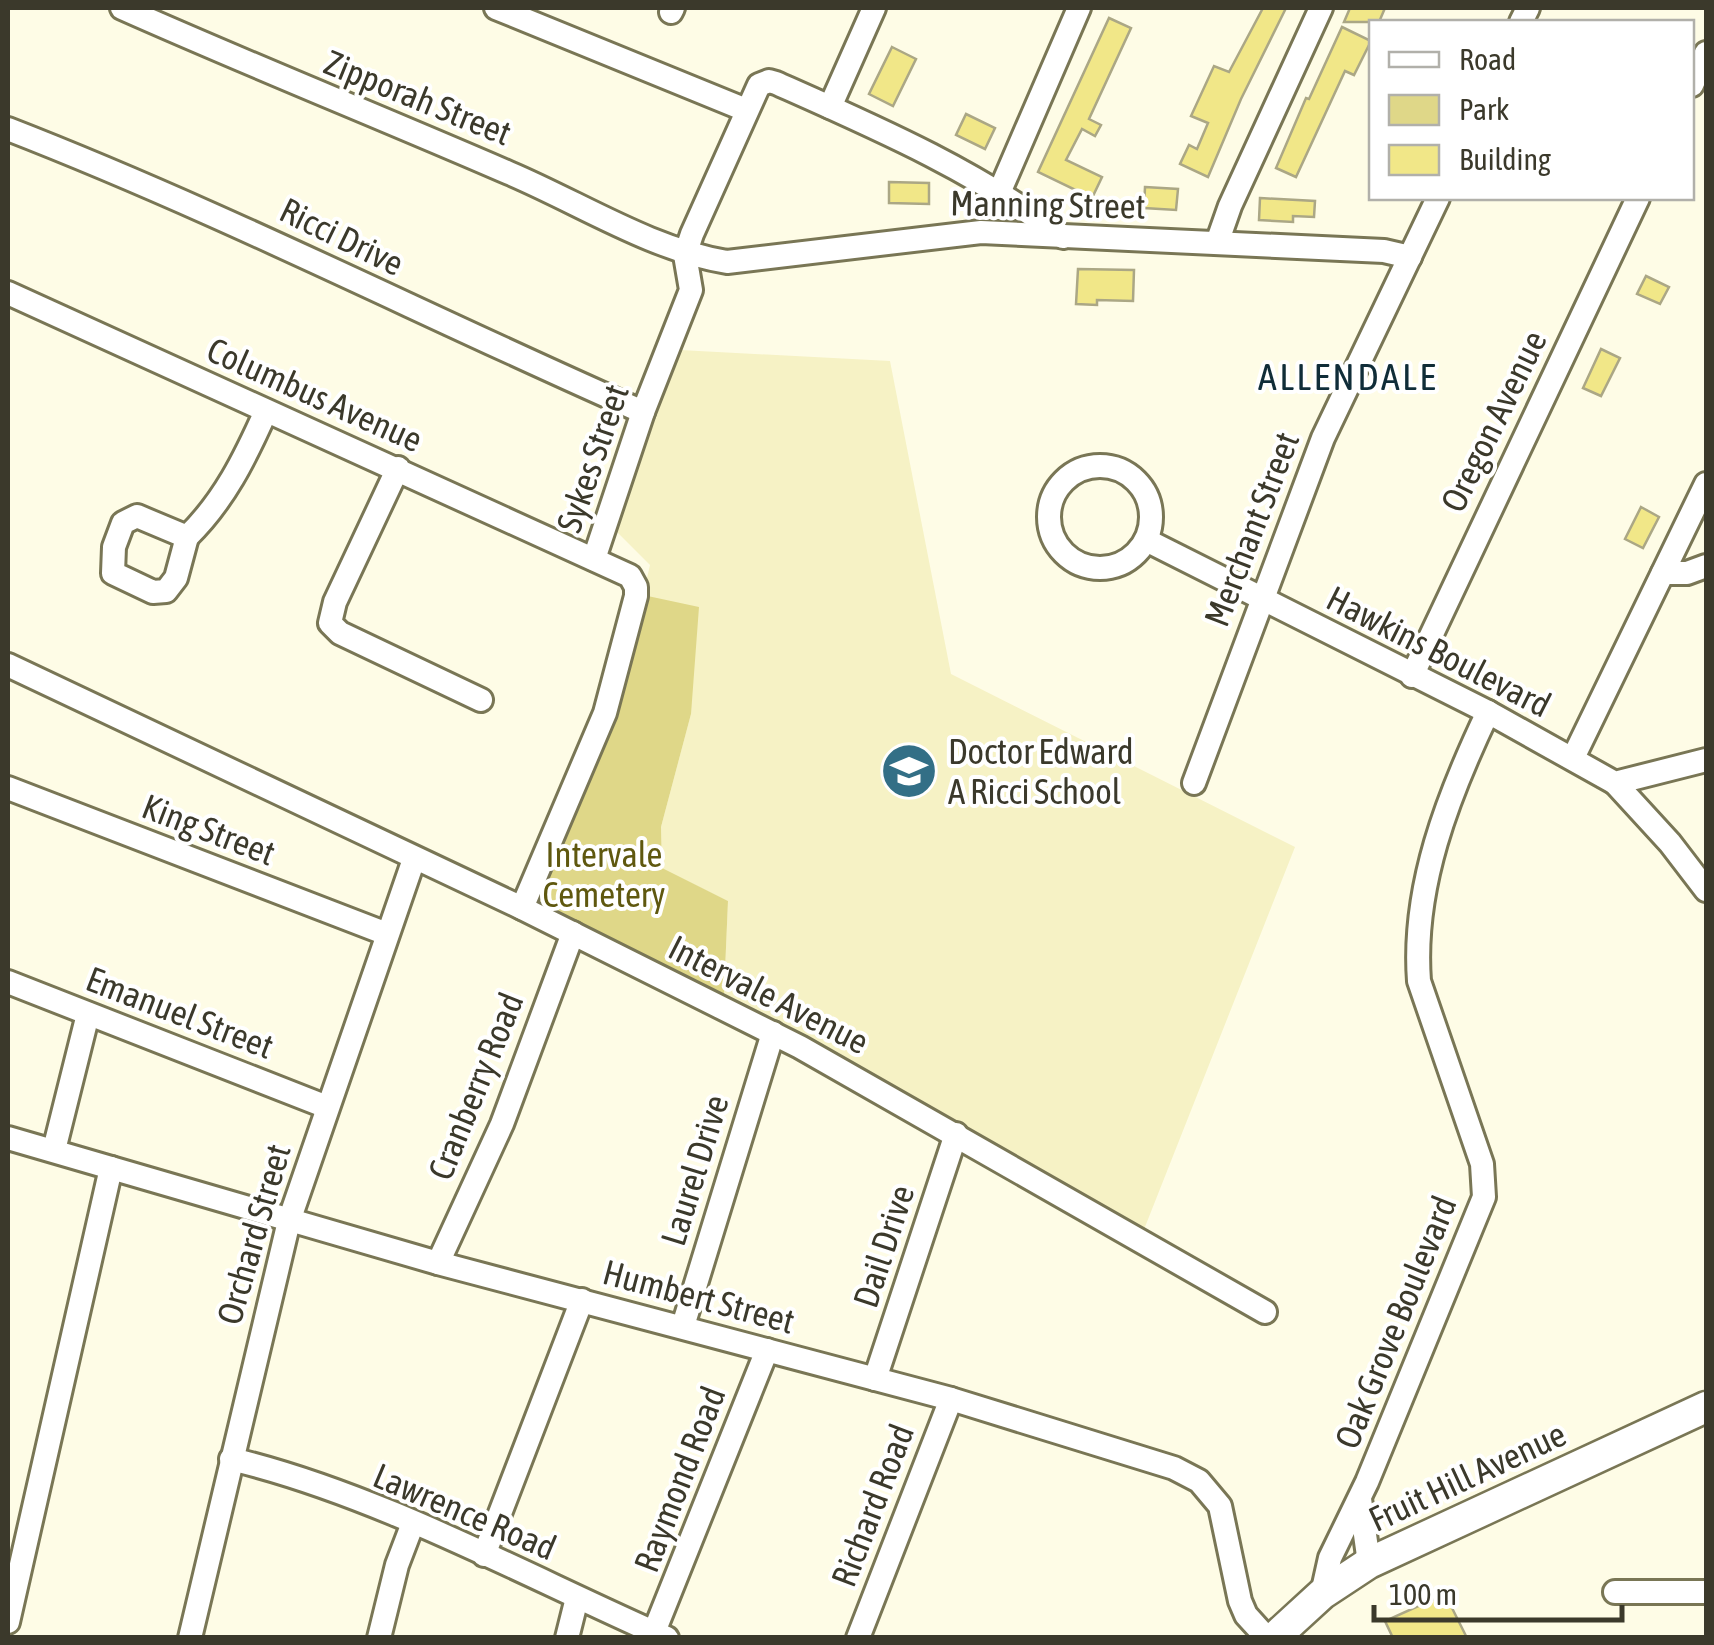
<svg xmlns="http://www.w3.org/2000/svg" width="1714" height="1645" font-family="'Asap Condensed',sans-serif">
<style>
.built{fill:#f6f2c5}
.green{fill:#dfd788}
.building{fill:#f1e788;stroke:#aba785;stroke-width:2.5}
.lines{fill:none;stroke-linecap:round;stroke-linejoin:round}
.minor-casing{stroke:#797655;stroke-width:28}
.major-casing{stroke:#797655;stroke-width:35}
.minor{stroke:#fff;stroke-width:22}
.major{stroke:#fff;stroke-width:30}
.labels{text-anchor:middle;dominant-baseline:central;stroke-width:8;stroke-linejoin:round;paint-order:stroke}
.street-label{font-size:35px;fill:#3b392b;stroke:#fff}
.poi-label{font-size:35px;fill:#3b392b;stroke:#fff;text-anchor:start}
.park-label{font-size:35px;fill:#5f580f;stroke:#fff}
.neighbourhood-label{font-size:38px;letter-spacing:2.5px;fill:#102d38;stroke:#fff}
</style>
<rect width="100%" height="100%" fill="#fefce6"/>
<path class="built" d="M680,350L890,361L951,674L1295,847L1143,1232L724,994L728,901L662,869L661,827L691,714L643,595L650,565L614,529Z"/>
<path class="green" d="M643,595L699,607L691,714L661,827L662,868L728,901L724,994L532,901Z"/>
<g class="building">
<path d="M1263,8H1286L1241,99L1208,177L1180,164L1189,145L1197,149L1208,123L1191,116L1214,66L1229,72Z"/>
<path d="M1350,8H1385L1379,22H1344Z"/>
<path d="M1109,18L1131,28L1089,119L1101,125L1095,136L1082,129L1066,160L1102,177L1092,198L1038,172Z"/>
<path d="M1342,27L1371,41L1354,75L1345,71L1296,177L1276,168L1306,98L1309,99Z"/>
<path d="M892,47L916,59L893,106L869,94Z"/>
<path d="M966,114L995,128L985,149L956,135Z"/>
<path d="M889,182L929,183V204L889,203Z"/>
<path d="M1145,187L1178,189L1176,210L1144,208Z"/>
<path d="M1260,198L1315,201L1314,217L1293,216V222L1259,220Z"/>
<path d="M1078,269L1134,270L1133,301L1097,300V305L1076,304Z"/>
<path d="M1646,276L1669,287L1660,304L1637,294Z"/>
<path d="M1601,349L1620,358L1601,396L1583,388Z"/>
<path d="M1641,507L1659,517L1643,548L1625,539Z"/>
<path d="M1445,1594L1467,1638H1393L1385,1621Z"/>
</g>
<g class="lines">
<g class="minor-casing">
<g id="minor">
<path d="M122,8C250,65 380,117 509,173C580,203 650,249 727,262L981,232L1384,251L1410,257"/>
<path d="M496,8L746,110"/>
<path d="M671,12L673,8"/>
<path d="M1521,22L1528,8"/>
<path d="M1692,85L1706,53"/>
<path d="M830,107L874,8"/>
<path d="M8,129C224,213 431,319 643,412"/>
<path d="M999,193L1079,8"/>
<path d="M1217,243L1230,206L1321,8"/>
<path d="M8,293L630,576L636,587V596L605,713L522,908"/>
<circle cx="1100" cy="517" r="51"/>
<path d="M398,468L335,602L330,623L340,633L481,700"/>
<path d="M137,516L187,537L176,578L166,591L153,592L113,573L114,547L123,523Z"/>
<path d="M187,537C224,501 245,458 266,411"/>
<path d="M1146,540L1488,712L1615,783L1706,760"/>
<path d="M594,559L643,412L691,290L685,255L692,234L759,85L769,81L776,83C875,127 977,171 1063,237"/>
<path d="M1663,573H1687L1706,566"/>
<path d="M8,665L522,908L800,1047L1265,1312"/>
<path d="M1412,676L1638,198"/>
<path d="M1573,758L1706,484"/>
<path d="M1194,783L1323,438L1438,198"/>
<path d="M1615,783L1670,843L1706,890"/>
<path d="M8,788L387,934"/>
<path d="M8,982L327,1107"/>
<path d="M8,1138L438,1263L951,1399L1174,1468L1199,1481L1220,1506L1240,1601L1246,1615L1267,1638"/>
<path d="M54,1150L88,1014"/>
<path d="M438,1263L502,1124L573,933"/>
<path d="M683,1326L773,1033"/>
<path d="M875,1379L956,1134"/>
<path d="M231,1459C378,1494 528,1577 667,1638"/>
<path d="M1360,1499L1369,1563"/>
<path d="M484,1555L582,1300"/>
<path d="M1615,1592H1706"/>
<path d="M1322,1594L1330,1558L1367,1482L1484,1197L1482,1164L1419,981C1412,887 1448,796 1488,712"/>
<path d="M8,1622L111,1168"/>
<path d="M654,1632L767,1350"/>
<path d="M190,1638L289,1221L414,859"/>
<path d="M379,1638L397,1565L413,1523"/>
<path d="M567,1638L577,1598"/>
<path d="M858,1638L951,1399"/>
</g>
</g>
<g class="major-casing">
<path id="major" d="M1274,1638L1322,1594L1369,1563L1706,1407"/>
</g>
<use href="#minor" class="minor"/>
<use href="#major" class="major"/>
</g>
<defs>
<g id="school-disc" transform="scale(2.875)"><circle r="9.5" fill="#336f86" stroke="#fff"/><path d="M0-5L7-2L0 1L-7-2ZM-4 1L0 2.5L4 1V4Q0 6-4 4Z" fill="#fff"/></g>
</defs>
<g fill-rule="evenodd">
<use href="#school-disc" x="909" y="771"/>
</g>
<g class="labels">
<g class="street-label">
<text transform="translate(418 97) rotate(22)">Zipporah Street</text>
<text transform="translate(1048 204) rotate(1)">Manning Street</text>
<text transform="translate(342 236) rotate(26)">Ricci Drive</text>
<text transform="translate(315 394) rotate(24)">Columbus Avenue</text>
<text transform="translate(1493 421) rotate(-64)">Oregon Avenue</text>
<text transform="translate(592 458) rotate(-71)">Sykes Street</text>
<text transform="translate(1251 529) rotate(-69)">Merchant Street</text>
<text transform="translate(1439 651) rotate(27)">Hawkins Boulevard</text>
<text transform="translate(209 829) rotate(21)">King Street</text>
<text transform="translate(769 994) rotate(27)">Intervale Avenue</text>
<text transform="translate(180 1012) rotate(21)">Emanuel Street</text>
<text transform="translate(475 1086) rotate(-68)">Cranberry Road</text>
<text transform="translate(694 1170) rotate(-73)">Laurel Drive</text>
<text transform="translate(253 1234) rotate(-74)">Orchard Street</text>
<text transform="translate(883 1246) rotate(-72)">Dail Drive</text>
<text transform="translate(699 1296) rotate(15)">Humbert Street</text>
<text transform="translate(1395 1322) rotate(-68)">Oak Grove Boulevard</text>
<text transform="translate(1467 1476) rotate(-25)">Fruit Hill Avenue</text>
<text transform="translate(679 1479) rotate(-69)">Raymond Road</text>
<text transform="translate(872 1505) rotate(-69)">Richard Road</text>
<text transform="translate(465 1511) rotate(23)">Lawrence Road</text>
</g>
<g class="poi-label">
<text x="948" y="751">Doctor Edward<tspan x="948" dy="40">A Ricci School</tspan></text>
</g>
<g class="park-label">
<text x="604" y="854">Intervale<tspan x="604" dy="40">Cemetery</tspan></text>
</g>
<g class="neighbourhood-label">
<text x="1348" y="376">ALLENDALE</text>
</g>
</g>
<rect width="1714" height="1645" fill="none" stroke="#3b392b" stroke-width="20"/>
<rect x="1369" y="20" width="325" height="180" fill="#ffffff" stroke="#b1b0aa" stroke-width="2.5"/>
<rect x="1389" y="52" width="50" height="15" fill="#ffffff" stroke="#b1b0aa" stroke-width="2.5"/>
<text x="1459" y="70" font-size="30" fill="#3b392b">Road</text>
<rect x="1389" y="95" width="50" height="30" fill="#dfd788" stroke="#b1b0aa" stroke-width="2.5"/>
<text x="1459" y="120" font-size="30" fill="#3b392b">Park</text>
<rect x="1389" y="145" width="50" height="30" fill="#f1e788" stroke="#b1b0aa" stroke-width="2.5"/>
<text x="1459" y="170" font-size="30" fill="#3b392b">Building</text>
<path d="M1374 1605v15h248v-15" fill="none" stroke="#3b392b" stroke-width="5"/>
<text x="1389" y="1605" font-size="30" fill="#3b392b" stroke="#ffffff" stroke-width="8" paint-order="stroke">100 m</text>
</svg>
